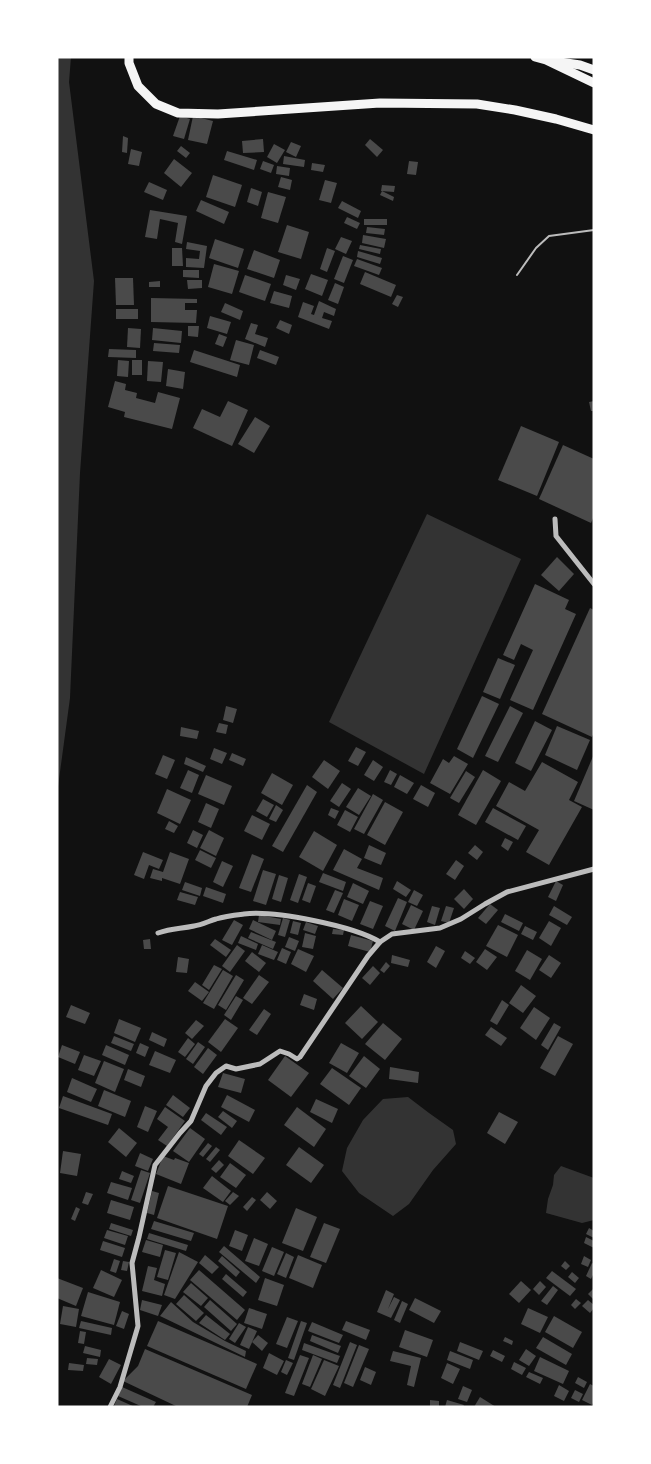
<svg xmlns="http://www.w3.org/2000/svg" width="651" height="1464" font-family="'DM Sans',sans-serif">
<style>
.water{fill:#333}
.building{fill:#4a4a4a}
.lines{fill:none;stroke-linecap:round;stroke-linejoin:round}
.service{stroke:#bcbcbc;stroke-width:2}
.minor{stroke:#bcbcbc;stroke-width:5}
.trunk{stroke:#f5f5f5;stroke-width:9}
</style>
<rect width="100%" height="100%" fill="#111"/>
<g class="water">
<path d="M57,57H71L69,82L94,281L80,473L70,698L57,794Z"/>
<path d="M427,514L521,559L424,774L329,722Z"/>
<path d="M408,1097L429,1113L453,1130L456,1144L433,1170L409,1204L393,1216L359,1193L342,1171L347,1148L363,1120L383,1099Z"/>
<path d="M561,1166L594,1178V1220L582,1223L546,1213L548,1199L553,1185L554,1175Z"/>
</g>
<g class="building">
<path d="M180,116L190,119L184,139L173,136Z"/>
<path d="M193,116L213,121L207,144L188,140Z"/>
<path d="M123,136L128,138L127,153L122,152Z"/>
<path d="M263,139L264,152L243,153L242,141Z"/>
<path d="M370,139L383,150L377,157L365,145Z"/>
<path d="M291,142L301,146L296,157L286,152Z"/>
<path d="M274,144L285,150L277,163L267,157Z"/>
<path d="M181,146L190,153L186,158L177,151Z"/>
<path d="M131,149L142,152L139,166L128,164Z"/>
<path d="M227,151L257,160L254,170L224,160Z"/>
<path d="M284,156L305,160L304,167L283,164Z"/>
<path d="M174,159L192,173L181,187L164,173Z"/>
<path d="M263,161L274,165L271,173L260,169Z"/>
<path d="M409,161L418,162L416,175L407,174Z"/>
<path d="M312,163L325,165L323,172L311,170Z"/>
<path d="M277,166L290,168L289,176L276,174Z"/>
<path d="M213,175L242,185L235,207L206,197Z"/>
<path d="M281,177L292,180L290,190L278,187Z"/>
<path d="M325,180L337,183L331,203L319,200Z"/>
<path d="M149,182L167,190L163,200L144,192Z"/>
<path d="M382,185L395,186L394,192L381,191Z"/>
<path d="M251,188L262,192L258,206L247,202Z"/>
<path d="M382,191L394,197L393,201L380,195Z"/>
<path d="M268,192L286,197L278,223L261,218Z"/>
<path d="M201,200L229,212L224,224L196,211Z"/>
<path d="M342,201L361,211L358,218L338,208Z"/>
<path d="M150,210L187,216L182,244L175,242L178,223L160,219L157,239L145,237Z"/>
<path d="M347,217L360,223L357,229L344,223Z"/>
<rect x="364" y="219" width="23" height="6"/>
<path d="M287,225L309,232L301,259L278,252Z"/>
<path d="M367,227L385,229L384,235L366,233Z"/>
<path d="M363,235L386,239L384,248L362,243Z"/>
<path d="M341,237L352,241L346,254L335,249Z"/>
<path d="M215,239L244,249L238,268L209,258Z"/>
<path d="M187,242L207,246L204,268L186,267V258L199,259L200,251L186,249Z"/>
<path d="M360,245L381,249L380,254L359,249Z"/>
<path d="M172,248H182L183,266H172Z"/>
<path d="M327,248L335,251L327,272L320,269Z"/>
<path d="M254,250L280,260L274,278L247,269Z"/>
<path d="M358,251L382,258L380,264L357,257Z"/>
<path d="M343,256L353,260L344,283L334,279Z"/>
<path d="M357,259L382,268L379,275L354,266Z"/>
<path d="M214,264L239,271L232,294L208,287Z"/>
<path d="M183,270H199V278L183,277Z"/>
<path d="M365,272L396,285L391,297L360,284Z"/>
<path d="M311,274L328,280L322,296L305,289Z"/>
<path d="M245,275L271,284L265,301L239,292Z"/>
<path d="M286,275L300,279L296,290L283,285Z"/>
<path d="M115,278H133L134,305H116Z"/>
<path d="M187,280H202V288L188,289Z"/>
<path d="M160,281V287H149V282Z"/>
<path d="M335,283L344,287L338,304L328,300Z"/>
<path d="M274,291L292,296L289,308L270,303Z"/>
<path d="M397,295L403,297L398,307L392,304Z"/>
<path d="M151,298L197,299V303H185V310H197L196,323L151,322Z"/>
<path d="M319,301L336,309L334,316L324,312L322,318L332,321L329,329L298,317L303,302L314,306L311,314L314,315Z"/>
<path d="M225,303L243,311L240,320L221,312Z"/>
<rect x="116" y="309" width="22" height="10"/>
<path d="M210,316L231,322L227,334L207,328Z"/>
<path d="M280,320L292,325L289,334L276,328Z"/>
<path d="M251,323L258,325L255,334L268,338L265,347L245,339Z"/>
<path d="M188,326H199L198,337L188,336Z"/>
<path d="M128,328L141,329L140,348L127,347Z"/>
<path d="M153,328L182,331L181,343L152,340Z"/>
<path d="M219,334L227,337L223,347L215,344Z"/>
<path d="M236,340L254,345L249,365L230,360Z"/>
<path d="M154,343L180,345L179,353L153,351Z"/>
<path d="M109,349L136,350V358L108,357Z"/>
<path d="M194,350L240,365L237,377L190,362Z"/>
<path d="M260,350L279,357L276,365L257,358Z"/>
<path d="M118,360L129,361L128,377L117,376Z"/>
<rect x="132" y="360" width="10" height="15"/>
<path d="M148,361L163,362L161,382L147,381Z"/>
<path d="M168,369L185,372L183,389L166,386Z"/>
<path d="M115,381L126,384L125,390L137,393L136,398L155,403L158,392L180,398L172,429L124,417L125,412L108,407Z"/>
<path d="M228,401L248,410L232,446L193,428L202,409L220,417Z"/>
<path d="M594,401V411H591L589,402Z"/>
<path d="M255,417L270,426L254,453L238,444Z"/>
<path d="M521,426L559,442L537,496L498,480Z"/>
<path d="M563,445L594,459V516L591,523L539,499Z"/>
<path d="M557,557L574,574L559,591L541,575Z"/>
<path d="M535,584L569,600L565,609L576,614L533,710L510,700L533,650L521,644L514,660L503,655Z"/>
<path d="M590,608L594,610V732L592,737L542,714Z"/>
<path d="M498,658L515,665L500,699L483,692Z"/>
<path d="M482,696L499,704L473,758L457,749Z"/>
<path d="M226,706L237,709L233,723L223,720Z"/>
<path d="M510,706L523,713L498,762L485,756Z"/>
<path d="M535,721L552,730L531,771L515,763Z"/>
<path d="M219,723L228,725L226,734L216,732Z"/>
<path d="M557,726L590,740L577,770L545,755Z"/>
<path d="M181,727L199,731L197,739L180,736Z"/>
<path d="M356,747L366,752L358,766L348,761Z"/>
<path d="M214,748L227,753L222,764L210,759Z"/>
<path d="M232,753L246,759L243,766L229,760Z"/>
<path d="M594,754V810L574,801Z"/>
<path d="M163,755L175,760L167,779L155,774Z"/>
<path d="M454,756L468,764L450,794L430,783L443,759L449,763Z"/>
<path d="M186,757L206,766L203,772L184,764Z"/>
<path d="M324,760L340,771L328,789L312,777Z"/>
<path d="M373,760L383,767L374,781L364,775Z"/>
<path d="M542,762L578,782L569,800L582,807L549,865L526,852L539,830L496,806L509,782L525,791Z"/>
<path d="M188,770L199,775L192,793L180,788Z"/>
<path d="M390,770L397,774L391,785L384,782Z"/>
<path d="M483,770L501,781L476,825L458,815Z"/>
<path d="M466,771L475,777L459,803L450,798Z"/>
<path d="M272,773L293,785L282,805L261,793Z"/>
<path d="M206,775L232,786L224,805L198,794Z"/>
<path d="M400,775L414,783L407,794L394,787Z"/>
<path d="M342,783L351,789L339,807L330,801Z"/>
<path d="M307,785L317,792L283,852L272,846Z"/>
<path d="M421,785L435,793L428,807L413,799Z"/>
<path d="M358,788L371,796L359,815L346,807Z"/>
<path d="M167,789L191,800L180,824L157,813Z"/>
<path d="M373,794L383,800L364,834L354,829Z"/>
<path d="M263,799L274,805L267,817L256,811Z"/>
<path d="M385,802L403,812L385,845L367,835Z"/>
<path d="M206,803L219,809L211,828L198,822Z"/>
<path d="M276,805L283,810L276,822L269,819Z"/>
<path d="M331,808L339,811L335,819L328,815Z"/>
<path d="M493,808L526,826L518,840L485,822Z"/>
<path d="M345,810L358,817L350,832L337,825Z"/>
<path d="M252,815L270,824L262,840L244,831Z"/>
<path d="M169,821L178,826L174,833L165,829Z"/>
<path d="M193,830L203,835L197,848L187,843Z"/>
<path d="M209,830L224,838L216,856L200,848Z"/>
<path d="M314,831L337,845L323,871L299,857Z"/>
<path d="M505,838L513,842L508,851L501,846Z"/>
<path d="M369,845L386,853L381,865L364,858Z"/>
<path d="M475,845L483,852L477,860L468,853Z"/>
<path d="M344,849L362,859L357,868L383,878L379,890L333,870Z"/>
<path d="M200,850L216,858L211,868L195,860Z"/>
<path d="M143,852L163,860L159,869L149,865L144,879L134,875Z"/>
<path d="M170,852L189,859L180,884L162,878V881L150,878L153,869L163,872Z"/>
<path d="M252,854L264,859L251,892L239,888Z"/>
<path d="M456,860L464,866L455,880L446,874Z"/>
<path d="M222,861L233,866L223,887L213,882Z"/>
<path d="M263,870L276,874L266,905L253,901Z"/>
<path d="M323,873L346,882L343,891L319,882Z"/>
<path d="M299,874L307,877L298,903L290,900Z"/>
<path d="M279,875L288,878L281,902L272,899Z"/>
<path d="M397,881L411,890L406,897L393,889Z"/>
<path d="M556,881L563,885L556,901L548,897Z"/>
<path d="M185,882L202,888L200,896L182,890Z"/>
<path d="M308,883L316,886L310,903L302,900Z"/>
<path d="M353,883L369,891L363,904L347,897Z"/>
<path d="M206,887L226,894L223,903L203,896Z"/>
<path d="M464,889L473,899L464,909L454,899Z"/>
<path d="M335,890L343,893L334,913L326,910Z"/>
<path d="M414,890L423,895L417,906L408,902Z"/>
<path d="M180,892L198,897L195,905L177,900Z"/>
<path d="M398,898L407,902L395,931L385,926Z"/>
<path d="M344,899L359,905L352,921L338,915Z"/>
<path d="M370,901L383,906L373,929L360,924Z"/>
<path d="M490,904L498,910L486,924L478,918Z"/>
<path d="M411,905L423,911L414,930L402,924Z"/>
<path d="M432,906L440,908L435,925L427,922Z"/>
<path d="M446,906L454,908L449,923L441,921Z"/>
<path d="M554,906L572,917L567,925L549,915Z"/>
<path d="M505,914L523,923L519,931L501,922Z"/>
<path d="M259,915L281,919L280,925L258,922Z"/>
<path d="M283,918L290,920L285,937L278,935Z"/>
<path d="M234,920L243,925L232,945L222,940Z"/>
<path d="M253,920L276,931L272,940L249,929Z"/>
<path d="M293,921L301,923L298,935L290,933Z"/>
<path d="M549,921L561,928L551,946L539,938Z"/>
<path d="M306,922L318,926L315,934L303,930Z"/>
<path d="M498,925L518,935L507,957L486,946Z"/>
<path d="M525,926L537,932L533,940L521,934Z"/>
<path d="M333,929L344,930L343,935L332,934Z"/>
<path d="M251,932L276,942L273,949L248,938Z"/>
<path d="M305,933L316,936L313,949L302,947Z"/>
<path d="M351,935L373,941L370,952L348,946Z"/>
<path d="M241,936L258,944L256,950L238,943Z"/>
<path d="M289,937L299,941L295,951L285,947Z"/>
<path d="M150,939L151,949H144L143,940Z"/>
<path d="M215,939L231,950L226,957L210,945Z"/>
<path d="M237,945L245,951L230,972L222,966Z"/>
<path d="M262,945L278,952L274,960L258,954Z"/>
<path d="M436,946L445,951L436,968L427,962Z"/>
<path d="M282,948L291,952L286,964L277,960Z"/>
<path d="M298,949L314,956L306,972L291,964Z"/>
<path d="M485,949L497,957L487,970L476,962Z"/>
<path d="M527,950L542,959L530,980L515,971Z"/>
<path d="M465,951L475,958L470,964L461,958Z"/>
<path d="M252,952L266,963L259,972L245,961Z"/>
<path d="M392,955L410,960L408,967L391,963Z"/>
<path d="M549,955L561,963L551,978L539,970Z"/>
<path d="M178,957L189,959L187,973L176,972Z"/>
<path d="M386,962L390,966L384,973L380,970Z"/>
<path d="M214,965L222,969L209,990L202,985Z"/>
<path d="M373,966L380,973L370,985L362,978Z"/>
<path d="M223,970L233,976L214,1009L203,1003Z"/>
<path d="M322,970L343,988L333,999L313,981Z"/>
<path d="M236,975L244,980L226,1010L218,1005Z"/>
<path d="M259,975L269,982L252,1004L243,998Z"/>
<path d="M195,982L209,992L202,1001L188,991Z"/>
<path d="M521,985L536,996L523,1013L509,1003Z"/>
<path d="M304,994L317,999L314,1010L300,1005Z"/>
<path d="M236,996L243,1000L231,1020L224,1015Z"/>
<path d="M502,1000L509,1005L497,1025L490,1021Z"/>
<path d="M71,1005L90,1013L85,1024L66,1017Z"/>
<path d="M361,1006L378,1022L362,1039L345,1023Z"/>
<path d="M534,1007L550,1018L536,1040L520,1028Z"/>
<path d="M264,1009L271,1014L257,1035L249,1030Z"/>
<path d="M119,1019L141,1028L135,1042L114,1033Z"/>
<path d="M225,1019L238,1028L221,1052L208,1042Z"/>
<path d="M196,1020L204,1026L192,1039L185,1033Z"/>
<path d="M383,1023L402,1039L385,1060L365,1044Z"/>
<path d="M554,1023L561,1027L548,1050L541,1045Z"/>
<path d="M491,1027L507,1038L501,1046L485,1035Z"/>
<path d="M152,1032L167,1039L164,1047L149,1040Z"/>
<path d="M114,1036L134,1044L131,1051L111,1043Z"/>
<path d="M558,1036L573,1044L555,1076L540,1068Z"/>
<path d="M188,1038L195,1044L185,1057L178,1052Z"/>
<path d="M198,1042L205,1047L193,1064L186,1059Z"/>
<path d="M140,1043L149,1047L145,1057L136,1053Z"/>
<path d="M341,1043L359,1053L347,1073L329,1063Z"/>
<path d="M62,1045L80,1052L75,1064L58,1057Z"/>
<path d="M106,1045L129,1055L125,1065L102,1055Z"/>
<path d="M208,1048L217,1055L203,1074L194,1067Z"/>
<path d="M155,1051L176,1060L170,1073L149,1065Z"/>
<path d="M84,1055L101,1061L94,1076L78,1070Z"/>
<path d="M285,1056L309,1073L291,1097L268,1080Z"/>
<path d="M364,1056L380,1069L366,1088L349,1076Z"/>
<path d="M104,1061L124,1069L115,1092L95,1083Z"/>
<path d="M390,1067L419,1072L418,1083L389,1079Z"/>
<path d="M332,1068L361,1088L349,1105L320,1084Z"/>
<path d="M128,1069L145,1076L141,1087L124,1080Z"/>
<path d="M223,1073L245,1079L241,1093L218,1087Z"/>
<path d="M72,1078L97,1089L91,1102L67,1092Z"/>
<path d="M104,1090L131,1101L125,1117L98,1106Z"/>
<path d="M173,1095L190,1108L183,1117L166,1105Z"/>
<path d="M227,1095L255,1110L249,1122L221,1107Z"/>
<path d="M63,1096L112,1114L108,1125L59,1108Z"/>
<path d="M316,1099L338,1109L332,1123L310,1112Z"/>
<path d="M145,1106L157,1111L148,1132L137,1127Z"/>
<path d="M165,1107L185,1121L167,1146L158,1140L168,1127L157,1119Z"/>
<path d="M297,1107L326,1129L314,1147L284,1125Z"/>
<path d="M223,1111L237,1121L232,1128L218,1117Z"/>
<path d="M499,1112L518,1122L505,1144L487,1133Z"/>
<path d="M206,1113L227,1127L221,1135L201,1120Z"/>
<path d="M119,1128L137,1143L126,1157L108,1142Z"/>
<path d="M190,1128L205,1139L189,1162L173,1151Z"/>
<path d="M239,1140L265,1158L253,1174L228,1156Z"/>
<path d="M208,1143L212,1146L203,1157L199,1154Z"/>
<path d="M216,1147L220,1150L210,1162L206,1159Z"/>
<path d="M299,1147L324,1165L311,1183L286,1165Z"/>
<path d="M63,1151L81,1154L77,1176L60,1173Z"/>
<path d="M140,1153L153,1159L148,1171L135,1166Z"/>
<path d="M163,1156L174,1160L175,1158L189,1163L181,1184L156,1174Z"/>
<path d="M219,1160L224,1165L216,1173L211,1169Z"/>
<path d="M230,1163L246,1175L236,1188L220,1177Z"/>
<path d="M141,1170L150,1173L140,1203L131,1200Z"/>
<path d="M122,1171L134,1176L131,1183L119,1179Z"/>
<path d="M212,1176L231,1191L223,1202L203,1188Z"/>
<path d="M111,1182L132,1188L128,1200L107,1193Z"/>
<path d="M168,1186L228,1206L217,1239L157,1218Z"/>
<path d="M152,1191L159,1193L154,1215L147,1213Z"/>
<path d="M86,1192L93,1194L88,1205L82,1203Z"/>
<path d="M233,1192L239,1196L230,1205L225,1201Z"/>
<path d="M267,1192L277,1201L270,1209L260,1200Z"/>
<path d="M252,1197L256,1200L247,1211L243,1207Z"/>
<path d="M111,1200L134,1207L130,1220L107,1213Z"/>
<path d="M76,1207L80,1209L75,1221L71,1219Z"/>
<path d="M296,1208L317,1217L303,1251L282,1243Z"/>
<path d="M154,1221L194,1233L191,1241L151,1229Z"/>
<path d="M111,1223L133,1230L131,1236L109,1229Z"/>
<path d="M324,1223L340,1229L326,1263L310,1257Z"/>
<path d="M589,1228L594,1231V1238L586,1234Z"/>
<path d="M107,1230L128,1236L125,1245L104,1238Z"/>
<path d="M235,1230L248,1235L242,1251L229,1246Z"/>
<path d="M149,1233L188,1245L186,1251L147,1239Z"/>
<path d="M586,1237L594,1241V1248L584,1243Z"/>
<path d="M254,1238L268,1244L259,1266L245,1261Z"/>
<path d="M146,1240L163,1245L160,1257L142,1252Z"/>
<path d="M103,1241L125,1248L122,1257L100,1250Z"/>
<path d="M224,1246L260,1277L256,1283L219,1252Z"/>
<path d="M272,1247L284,1252L274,1276L262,1271Z"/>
<path d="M165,1250L176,1253L168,1280L157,1277Z"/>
<path d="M179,1252L198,1262L175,1299L164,1295Z"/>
<path d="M286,1253L294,1257L286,1278L277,1274Z"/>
<path d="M205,1255L219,1267L212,1274L199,1263Z"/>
<path d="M298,1255L322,1265L313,1288L289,1278Z"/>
<path d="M222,1256L240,1272L236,1277L218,1261Z"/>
<path d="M584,1256L591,1260L588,1267L581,1264Z"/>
<path d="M114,1259L120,1261L116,1273L110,1271Z"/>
<path d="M123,1261L129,1262L127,1271L121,1270Z"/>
<path d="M565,1261L570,1266L566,1270L561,1266Z"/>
<path d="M592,1263L594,1264V1273L591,1279L586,1276Z"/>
<path d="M148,1266L157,1268L154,1280L165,1284L162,1296L142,1291Z"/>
<path d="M101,1270L122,1280L114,1297L93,1288Z"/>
<path d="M199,1270L245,1310L237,1320L190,1280Z"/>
<path d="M552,1271L576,1289L570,1296L546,1278Z"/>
<path d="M572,1272L579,1278L575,1283L568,1277Z"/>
<path d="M226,1274L247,1292L243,1297L222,1279Z"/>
<path d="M57,1278L83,1288L76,1306L57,1298Z"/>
<path d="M265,1278L284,1285L277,1306L258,1300Z"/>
<path d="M521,1281L531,1290L519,1303L509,1294Z"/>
<path d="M540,1281L546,1287L539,1295L533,1289Z"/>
<path d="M191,1283L208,1298L201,1306L183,1292Z"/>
<path d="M553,1286L558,1290L547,1305L541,1301Z"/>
<path d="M593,1289L594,1290V1300L588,1294Z"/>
<path d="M386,1290L394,1294L388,1309L394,1297L400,1300L391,1318L377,1312Z"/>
<path d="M88,1292L120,1302L114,1325L81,1316Z"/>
<path d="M184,1295L204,1313L196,1321L176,1304Z"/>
<path d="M415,1298L441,1311L434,1323L409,1310Z"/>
<path d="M576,1299L581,1303L575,1309L571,1305Z"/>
<path d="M142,1300L162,1305L158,1316L140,1310Z"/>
<path d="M210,1300L237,1324L231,1331L204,1307Z"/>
<path d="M588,1300L594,1305V1308L590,1313L582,1306Z"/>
<path d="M402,1301L408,1304L400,1323L394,1320Z"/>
<path d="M171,1302L193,1322L225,1341L246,1351L245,1357L160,1316Z"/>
<path d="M63,1306L79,1309L76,1327L60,1324Z"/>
<path d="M249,1308L267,1314L262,1329L244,1323Z"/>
<path d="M528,1308L548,1317L540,1333L521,1324Z"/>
<path d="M122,1311L129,1314L124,1329L116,1326Z"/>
<path d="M206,1315L230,1334L225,1340L199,1323Z"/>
<path d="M554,1316L582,1332L573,1348L545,1332Z"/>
<path d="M287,1317L298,1321L287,1348L276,1344Z"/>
<path d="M81,1321L112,1328L111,1335L79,1328Z"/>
<path d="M158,1321L257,1364L246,1389L147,1346Z"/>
<path d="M301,1321L307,1323L294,1360L288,1358Z"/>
<path d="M346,1321L370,1330L366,1340L342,1330Z"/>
<path d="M312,1322L343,1335L339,1343L308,1331Z"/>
<path d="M239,1323L246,1327L235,1343L229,1339Z"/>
<path d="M248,1327L257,1331L249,1349L240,1345Z"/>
<path d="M405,1330L433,1340L427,1357L399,1347Z"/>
<path d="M80,1331L86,1332L84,1344L78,1343Z"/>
<path d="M258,1335L268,1343L262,1351L252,1342Z"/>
<path d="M312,1335L341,1346L338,1353L310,1341Z"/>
<path d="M505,1337L513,1341L512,1345L503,1341Z"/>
<path d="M543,1337L572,1354L566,1365L536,1348Z"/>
<path d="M350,1342L357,1345L340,1388L333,1385Z"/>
<path d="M460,1342L483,1351L479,1360L457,1351Z"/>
<path d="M304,1343L340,1356L337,1363L302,1350Z"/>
<path d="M359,1345L369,1349L353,1387L344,1383Z"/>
<path d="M85,1346L101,1350L100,1357L83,1353Z"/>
<path d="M145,1349L252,1395L247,1407H178L123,1381L138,1366Z"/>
<path d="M526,1349L536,1356L529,1366L519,1360Z"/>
<path d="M493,1350L505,1356L502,1362L490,1356Z"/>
<path d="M393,1351L421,1358L414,1387L407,1385L411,1366L390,1361Z"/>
<path d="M450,1351L473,1360L470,1369L447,1360Z"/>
<path d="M269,1353L284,1361L277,1375L263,1368Z"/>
<path d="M300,1355L309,1358L294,1396L285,1393Z"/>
<path d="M313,1355L322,1359L310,1387L302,1384Z"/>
<path d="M540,1357L569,1371L563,1384L534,1371Z"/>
<path d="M87,1358L98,1359L97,1365L86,1364Z"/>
<path d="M109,1359L121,1365L111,1384L99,1377Z"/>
<path d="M286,1360L293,1363L287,1375L281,1372Z"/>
<path d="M324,1360L339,1366L325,1396L311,1389Z"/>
<path d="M514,1362L526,1368L522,1375L511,1369Z"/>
<path d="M69,1363L84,1365L83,1371L68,1370Z"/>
<path d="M447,1363L460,1369L453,1384L441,1378Z"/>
<path d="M365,1367L376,1372L371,1385L360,1380Z"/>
<path d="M529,1372L543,1378L540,1384L526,1377Z"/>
<path d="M578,1377L587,1382L584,1388L575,1383Z"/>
<path d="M590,1384L594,1386V1401L592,1405L582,1400Z"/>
<path d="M559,1385L569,1391L564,1401L554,1396Z"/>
<path d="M463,1386L472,1390L467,1402L458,1399Z"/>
<path d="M122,1387L156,1402L153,1407H143L118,1396Z"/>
<path d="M575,1390L583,1394L579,1402L571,1398Z"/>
<path d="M480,1397L496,1407H474Z"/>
<path d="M117,1399L135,1407H115L114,1406Z"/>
<path d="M430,1400L439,1401V1407H430Z"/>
<path d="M447,1400L464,1405L463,1407H445Z"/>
</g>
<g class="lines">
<path class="service" d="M517,275L536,248L549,236L594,230"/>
<g class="minor">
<path d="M555,519L556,536L594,584"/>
<path d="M158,933C172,928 180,929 194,926C202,925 209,921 216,919C225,916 235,915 244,914C274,910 354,926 380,942"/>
<path d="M110,1407L120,1387L138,1326L132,1263L139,1237L155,1165L180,1133L191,1121L206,1086L216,1073L226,1066L236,1069L260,1064L280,1051L289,1054L297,1059L300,1057L368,956L380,942L392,934L440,928L461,919L485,904L507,892L594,869"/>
</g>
<g class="trunk">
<path d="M129,57V63L138,86L156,104L178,113L218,114L380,103L477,104L515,110L556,119L594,130"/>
<path d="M535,57L546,60L594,83"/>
<path d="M553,61L580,65L594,70"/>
</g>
</g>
<rect width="651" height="1464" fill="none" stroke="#ffffff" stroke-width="117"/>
</svg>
